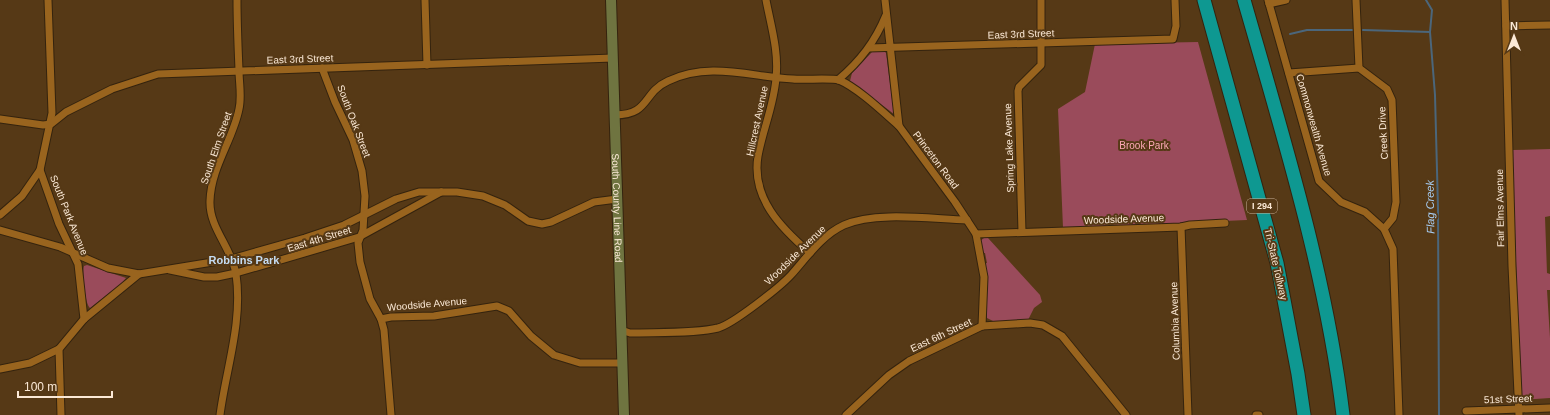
<svg xmlns="http://www.w3.org/2000/svg" width="1550" height="415" font-family="Helvetica,sans-serif">
<style>
.green{fill:#9a4b5b}
.lines{fill:none;stroke-linecap:round;stroke-linejoin:round}
.stream{stroke:#4b667b;stroke-width:2}
.minor-casing{stroke:#34230e;stroke-width:9}
.secondary-casing{stroke:#34230e;stroke-width:12}
.motorway-casing{stroke:#34230e;stroke-width:15}
.minor{stroke:#99641e;stroke-width:7}
.secondary{stroke:#6f7440;stroke-width:10}
.motorway{stroke:#0e9891;stroke-width:13}
.labels{text-anchor:middle;dominant-baseline:central;stroke-width:4;stroke-linejoin:round;paint-order:stroke}
.shield{fill:#563916;stroke:#cab49c;stroke-width:1}
.shield-label{font-size:9px;font-weight:bold;fill:#fbe9d6}
.street-label{font-size:10px;fill:#fbe9d6;stroke:#563916}
.park-label{font-size:10px;fill:#fda8b6;stroke:#563916}
.water-label{font-size:11px;font-style:italic;fill:#a7cdf3;stroke:#563916}
.neighbourhood-label{font-size:11px;font-weight:bold;fill:#c5dcf3;stroke:#563916}
</style>
<rect width="100%" height="100%" fill="#563916"/>
<g class="green">
<path d="M1198,42L1247,220L1063,228L1058,109L1085,92L1095,44Z"/>
<path d="M873,51H884L886,53L894,114L850,81L852,73Z"/>
<path d="M1550,149V216L1545,217L1547,273L1550,274V290H1547L1550,338V398L1521,400L1512,150Z"/>
<path d="M984,238H988L1040,295L1042,302L1034,308L1028,320L995,322L987,318V289L983,264L987,263L985,253H982L980,241Z"/>
<path d="M87,265L126,278L121,284L90,308C85,305 82,273 84,266Z"/>
</g>
<g class="lines">
<g class="stream">
<path d="M1426,0L1432,10L1430,32L1435,95L1438,208L1439,415"/>
<path d="M1363,30L1430,32"/>
<path d="M1290,34L1307,30H1352"/>
</g>
<g class="minor-casing">
<g id="minor">
<path d="M48,0L52,113L40,170L59,224L78,264L84,319"/>
<path d="M425,0L427,65"/>
<path d="M766,0C771,26 779,52 776,78C774,105 763,129 758,156C751,198 781,228 810,253"/>
<path d="M885,0L899,126L955,202L976,234L984,277L982,326"/>
<path d="M1268,0L1319,181L1341,202L1365,212L1384,229L1393,249L1399,415"/>
<path d="M1356,0L1359,68L1387,89L1392,100L1396,202L1393,218L1384,229"/>
<path d="M1505,0L1512,266L1519,415"/>
<path d="M1269,4L1286,0"/>
<path d="M1506,26L1550,25"/>
<path d="M869,48L1173,39L1176,26L1175,0"/>
<path d="M322,68L335,102L353,140L362,171L365,196L363,230L358,243L360,262L370,299L381,319L384,330L391,415"/>
<path d="M1289,73L1359,68"/>
<path d="M838,80C860,61 875,42 886,15"/>
<path d="M615,115C650,115 642,93 668,81C710,61 751,77 793,79C803,80 832,78 839,80C858,88 883,112 899,126"/>
<path d="M0,119L43,125L51,124L66,112L112,89L158,74L613,58"/>
<path d="M0,215L22,196L40,170"/>
<path d="M1181,227L1188,415"/>
<path d="M0,230L60,247L108,268L139,274L231,259L305,238L344,225L396,199L419,192H457L483,196L505,205L528,221L542,224L551,222L594,202L617,199"/>
<path d="M1022,232L1018,91L1019,87L1041,65V0"/>
<path d="M976,234L1181,227L1190,225L1225,223"/>
<path d="M170,270L204,277H217L236,273L359,237L441,192"/>
<path d="M381,319L391,317L434,316L497,306L509,311L531,336L554,355L580,363H622"/>
<path d="M621,330L630,333C656,332 693,334 718,328C733,324 780,287 791,275C807,257 822,235 844,225C876,211 931,219 967,220"/>
<path d="M0,369L30,363L59,349"/>
<path d="M1466,411L1550,408"/>
<path d="M61,415L59,349L84,319L139,274"/>
<path d="M220,415C226,369 243,322 236,274C232,248 209,228 210,201C211,167 233,140 239,109C242,96 239,83 239,70C238,46 237,23 237,0"/>
<path d="M846,415L889,375L909,361L982,326L1030,323L1043,325L1062,336L1126,415"/>
<path d="M1256,415H1259"/>
</g>
</g>
<g class="secondary-casing">
<g id="secondary">
<path id="s1" d="M611,0L624,415"/>
</g>
</g>
<g class="motorway-casing">
<g id="motorway">
<path d="M1204,0L1277,263L1298,374L1304,415"/>
<path d="M1244,0C1283,136 1326,274 1343,415"/>
</g>
</g>
<use href="#minor" class="minor"/>
<use href="#secondary" class="secondary"/>
<use href="#motorway" class="motorway"/>
</g>
<g class="labels">
<rect class="shield" x="1247" y="199" width="30" height="14" rx="3"/>
<g class="shield-label">
<text x="1262" y="206">I 294</text>
</g>
<g class="street-label">
<text transform="translate(1021 34) rotate(-2)">East 3rd Street</text>
<text transform="translate(300 59) rotate(-2)">East 3rd Street</text>
<text transform="translate(354 121) rotate(69)">South Oak Street</text>
<text transform="translate(757 121) rotate(-78)">Hillcrest Avenue</text>
<text transform="translate(1314 125) rotate(74)">Commonwealth Avenue</text>
<text transform="translate(1383 133) rotate(-93)">Creek Drive</text>
<text transform="translate(216 148) rotate(-71)">South Elm Street</text>
<text transform="translate(1009 148) rotate(-92)">Spring Lake Avenue</text>
<text transform="translate(936 160) rotate(53)">Princeton Road</text>
<text stroke="none"><textPath href="#s1" startOffset="208">South County Line Road</textPath></text>
<text transform="translate(1500 208) rotate(-91)">Fair Elms Avenue</text>
<text transform="translate(69 215) rotate(68)">South Park Avenue</text>
<text transform="translate(1124 219) rotate(-2)">Woodside Avenue</text>
<text transform="translate(319 239) rotate(-17)">East 4th Street</text>
<text transform="translate(795 255) rotate(-44)">Woodside Avenue</text>
<text transform="translate(1276 264) rotate(77)">Tri-State Tollway</text>
<text transform="translate(427 304) rotate(-5)">Woodside Avenue</text>
<text transform="translate(1175 321) rotate(-92)">Columbia Avenue</text>
<text transform="translate(941 335) rotate(-25)">East 6th Street</text>
<text transform="translate(1508 399) rotate(-2)">51st Street</text>
</g>
<g class="park-label">
<text x="1144" y="145">Brook Park</text>
</g>
<g class="water-label">
<text transform="translate(1430 207) rotate(-91)">Flag Creek</text>
</g>
<g class="neighbourhood-label">
<text x="244" y="260">Robbins Park</text>
</g>
</g>
<g transform="translate(1514 36)" stroke="#563916" stroke-width="3" paint-order="stroke">
<path d="M0-3L7 15L0 10L-7 15Z" fill="#fbe9d6"/>
<text y="-6" font-size="11" font-weight="bold" text-anchor="middle" fill="#fbe9d6">N</text>
</g>
<path d="M18 391v6h94v-6" fill="none" stroke="#fbe9d6" stroke-width="2"/>
<text x="24" y="391" font-size="12" fill="#fbe9d6" stroke="#563916" stroke-width="3" paint-order="stroke">100 m</text>
</svg>
